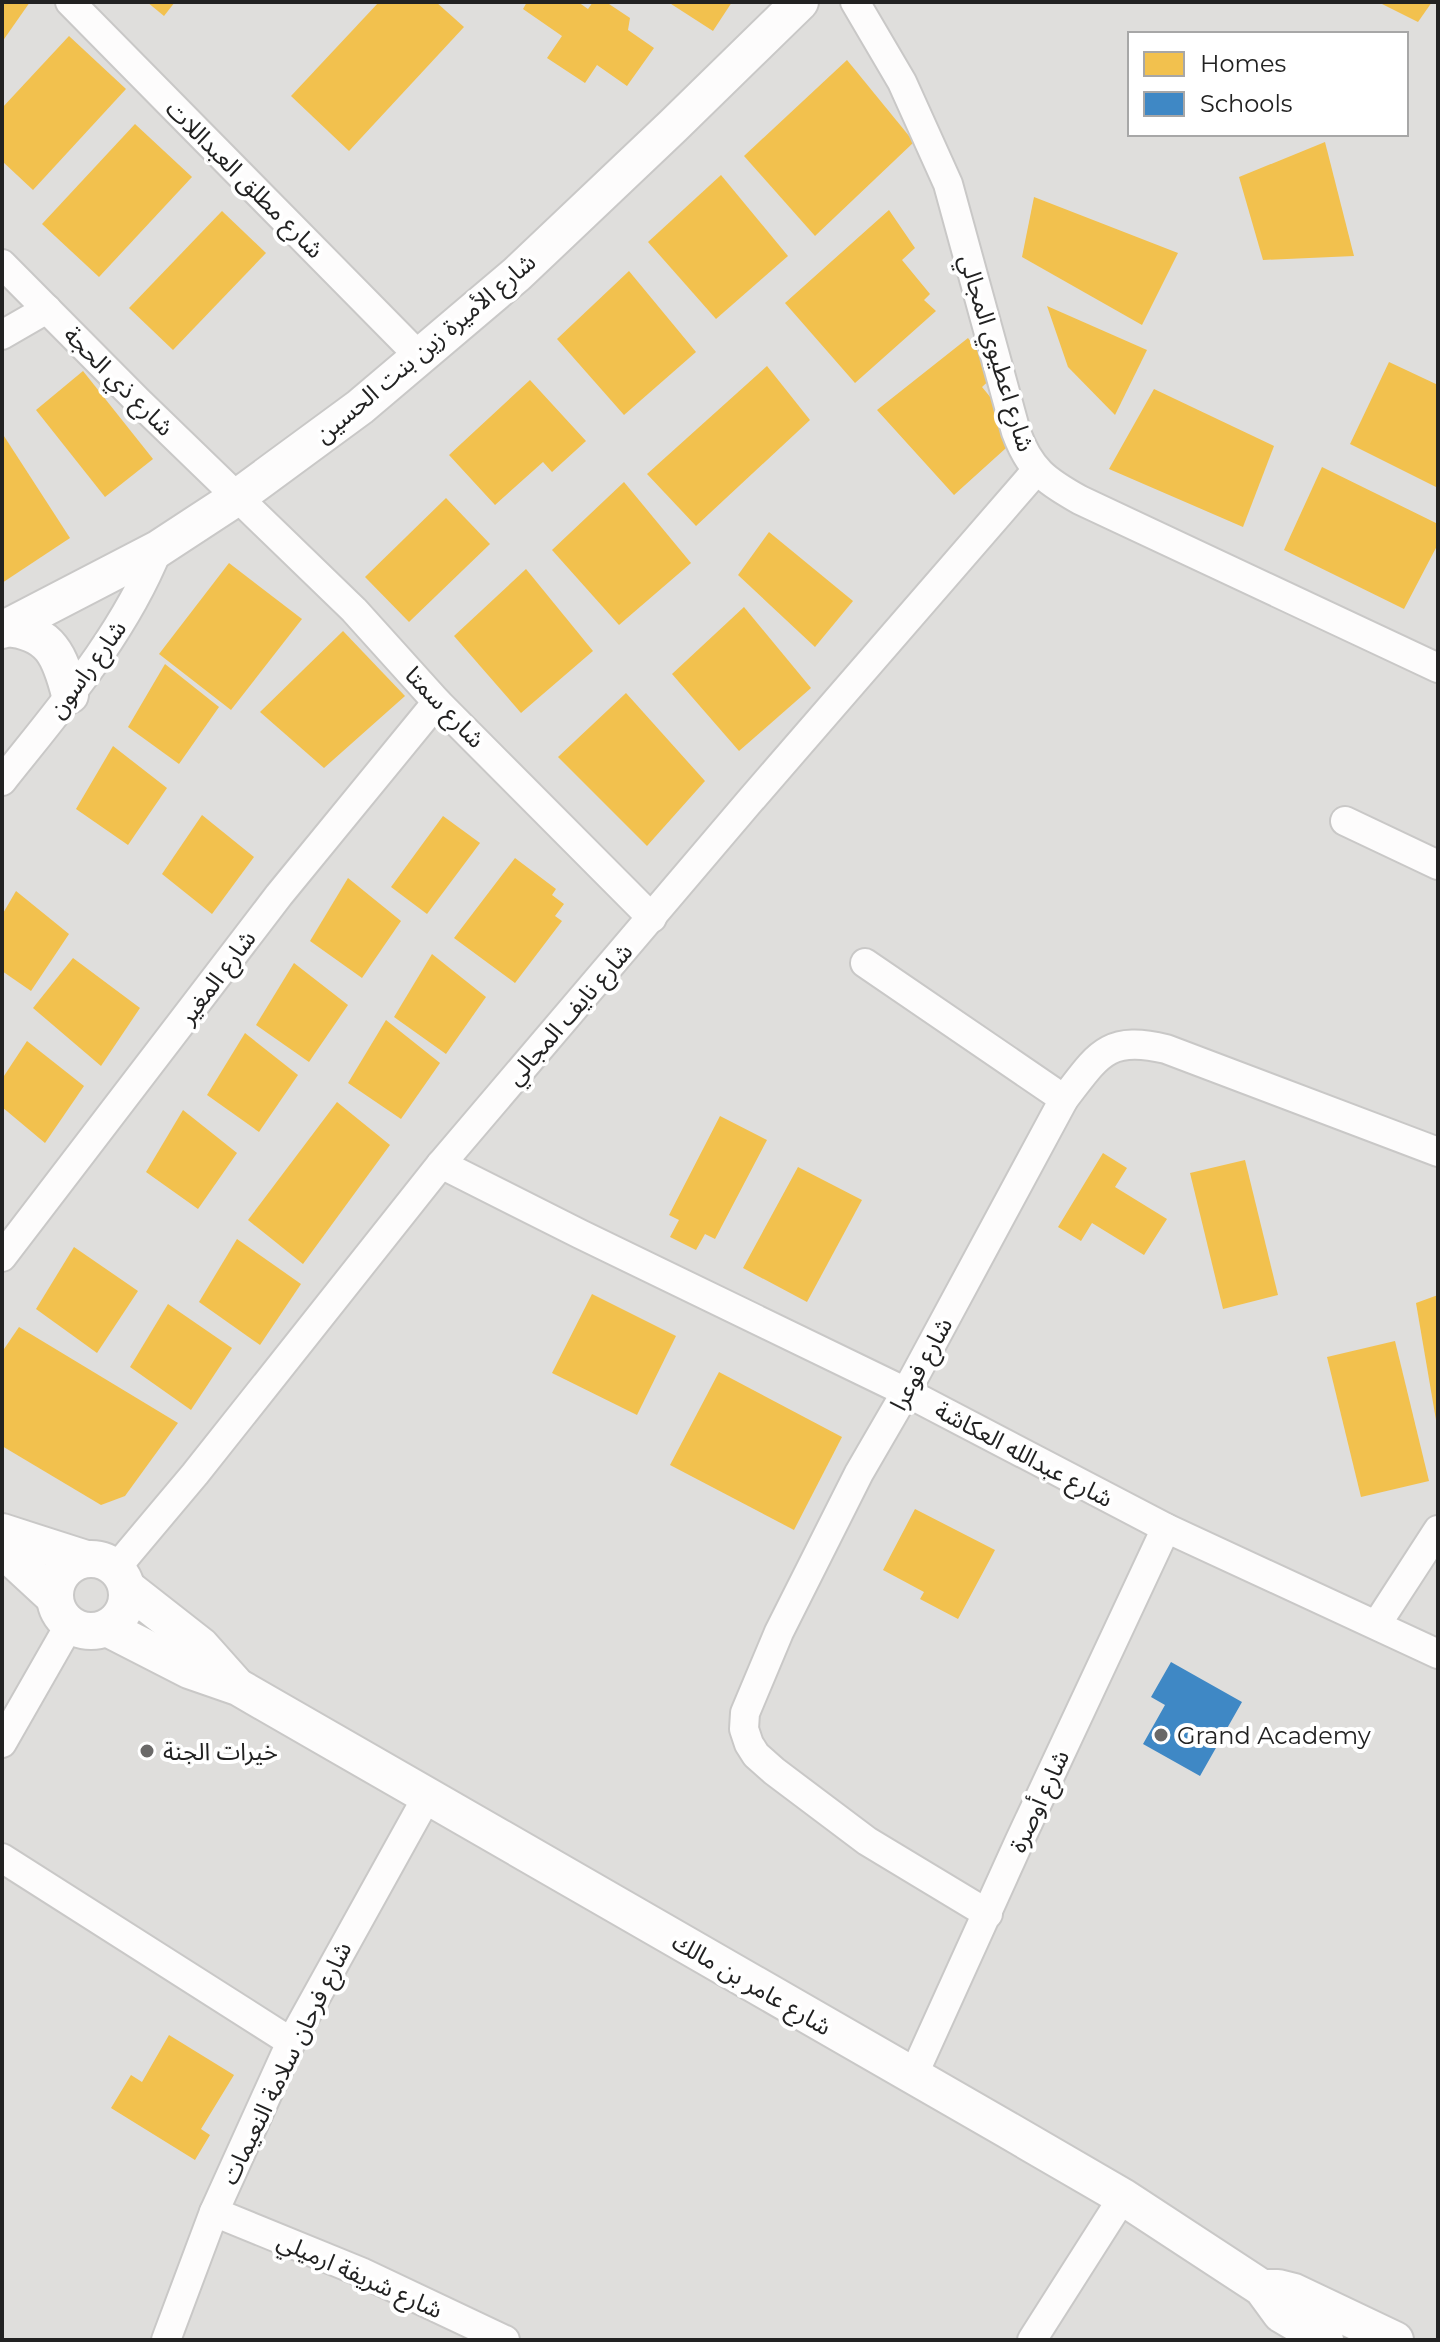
<svg xmlns="http://www.w3.org/2000/svg" width="1440" height="2342" font-family="Montserrat,'Noto Sans Arabic',sans-serif">
<style>
.residential{fill:#dfdedc;fill-rule:evenodd}
.homes{fill:#f2c14e}
.schools{fill:#3f88c5}
.lines{fill:none;stroke-linecap:round;stroke-linejoin:round}
.minor-casing{stroke:#c9c8c7;stroke-width:32}
.tertiary-casing{stroke:#c9c8c7;stroke-width:40}
.minor{stroke:#fdfcfc;stroke-width:28}
.tertiary{stroke:#fdfcfc;stroke-width:36}
.poi-dot{fill:#6a6968;stroke:#fff;stroke-width:3}
.labels{text-anchor:middle;dominant-baseline:central;stroke-width:8;stroke-linejoin:round;paint-order:stroke}
.street-label{font-size:24px;fill:#222;stroke:#fff}
.poi-label{font-size:24px;fill:#222;stroke:#fff;text-anchor:start}
</style>
<rect width="100%" height="100%" fill="#f0eeeb"/>
<path class="residential" d="M2,2H1438V2340H2ZM1130,34H1406V134H1130Z"/>
<g class="homes">
<path d="M2,2H30L2,42Z"/>
<path d="M147,2H175L164,16Z"/>
<path d="M379,2H436L464,27L349,151L291,96Z"/>
<path d="M527,2H578L588,9L593,2H606L630,18L628,30L654,48L627,86L597,65L585,83L547,58L562,36L523,9Z"/>
<path d="M668,2H732L713,31Z"/>
<path d="M1378,2H1432L1418,22Z"/>
<path d="M69,36L126,89L33,190L2,161V108Z"/>
<path d="M847,60L914,142L815,236L744,156Z"/>
<path d="M135,124L192,177L99,277L42,224Z"/>
<path d="M1325,142L1354,256L1263,260L1239,177Z"/>
<path d="M721,175L788,256L716,319L648,242Z"/>
<path d="M1034,197L1178,253L1142,325L1022,257Z"/>
<path d="M889,210L915,248L902,260L930,294L924,300L936,311L855,383L785,303Z"/>
<path d="M222,211L266,253L173,350L129,308Z"/>
<path d="M629,271L696,352L624,415L557,339Z"/>
<path d="M1047,306L1147,350L1115,415L1068,367Z"/>
<path d="M968,338L995,375L982,387L1010,421L1016,439L954,495L877,410Z"/>
<path d="M1389,362L1438,385V488L1350,444Z"/>
<path d="M767,366L810,420L696,526L647,474Z"/>
<path d="M83,371L153,459L105,497L36,410Z"/>
<path d="M530,380L586,441L552,472L543,462L495,505L449,455Z"/>
<path d="M1154,389L1274,446L1243,527L1109,469Z"/>
<path d="M2,433L70,538L2,583Z"/>
<path d="M1322,467L1438,524V544L1404,609L1284,550Z"/>
<path d="M624,482L691,563L619,625L552,550Z"/>
<path d="M446,498L490,544L409,622L365,577Z"/>
<path d="M769,532L853,601L815,647L738,575Z"/>
<path d="M229,563L302,619L231,710L159,654Z"/>
<path d="M526,569L593,651L521,713L454,636Z"/>
<path d="M744,607L811,688L739,751L672,674Z"/>
<path d="M343,631L405,696L324,768L260,712Z"/>
<path d="M165,664L219,707L179,764L128,727Z"/>
<path d="M626,693L705,781L647,846L558,757Z"/>
<path d="M113,746L167,788L128,845L76,809Z"/>
<path d="M202,815L254,857L212,914L162,874Z"/>
<path d="M443,816L480,843L427,914L391,887Z"/>
<path d="M515,858L556,889L552,895L564,904L555,916L562,921L515,983L454,938Z"/>
<path d="M348,878L401,921L362,978L310,941Z"/>
<path d="M16,891L69,934L31,991L2,971V915Z"/>
<path d="M432,954L486,997L446,1054L394,1017Z"/>
<path d="M73,958L140,1008L101,1066L33,1008Z"/>
<path d="M294,963L348,1005L309,1062L256,1025Z"/>
<path d="M386,1020L440,1063L401,1119L348,1083Z"/>
<path d="M245,1033L298,1075L259,1132L207,1095Z"/>
<path d="M27,1041L84,1086L45,1143L2,1107V1079Z"/>
<path d="M337,1102L390,1145L303,1264L248,1220Z"/>
<path d="M183,1110L237,1153L198,1209L146,1172Z"/>
<path d="M720,1116L767,1140L715,1239L705,1234L696,1250L670,1237L679,1220L669,1215Z"/>
<path d="M1103,1153L1127,1168L1115,1187L1167,1219L1144,1255L1092,1223L1081,1241L1058,1227Z"/>
<path d="M1245,1160L1278,1295L1223,1309L1190,1173Z"/>
<path d="M798,1167L862,1200L807,1302L743,1268Z"/>
<path d="M237,1239L301,1284L260,1345L199,1302Z"/>
<path d="M74,1247L138,1291L97,1353L36,1309Z"/>
<path d="M592,1294L676,1336L637,1415L552,1373Z"/>
<path d="M1438,1295V1420H1436L1416,1303Z"/>
<path d="M168,1304L232,1348L191,1410L130,1367Z"/>
<path d="M19,1327L178,1423L125,1496L101,1505L2,1446V1352Z"/>
<path d="M1395,1341L1429,1481L1361,1497L1327,1357Z"/>
<path d="M719,1372L842,1437L794,1530L670,1465Z"/>
<path d="M915,1509L995,1550L958,1619L920,1599L924,1592L883,1570Z"/>
<path d="M169,2035L234,2075L201,2129L210,2135L195,2160L111,2108L131,2075L142,2082Z"/>
</g>
<path class="schools" d="M1171,1662L1242,1702L1200,1776L1143,1744L1165,1705L1151,1697Z"/>
<g class="lines">
<g class="minor-casing">
<g id="minor">
<path d="M70,2L420,357"/>
<path d="M855,2L902,82L948,184L1016,432C1030,470 1046,481 1080,500L1438,668"/>
<path d="M2,264L137,400L354,610L437,702L652,918"/>
<path d="M2,335L47,309"/>
<path d="M2,781C60,708 123,636 158,549"/>
<path d="M1345,821L1438,865"/>
<path d="M865,963L1064,1099"/>
<path d="M441,1164L580,1234L906,1392L1166,1528L1438,1654"/>
<path d="M2,1257L279,895L437,702"/>
<path d="M116,1568L195,1474L441,1164L749,802L1036,471"/>
<path d="M1377,1624L1438,1530"/>
<path d="M2,1743L70,1624"/>
<path d="M2,1858L291,2042"/>
<path d="M988,1914L867,1841L774,1771L756,1755L749,1744L744,1729L745,1713L779,1632L859,1473L906,1392L1064,1099C1098,1055 1107,1035 1166,1049L1438,1152"/>
<path d="M913,2076L1019,1842L1166,1528"/>
<path d="M214,2212L361,2272L505,2340"/>
<path d="M166,2340L214,2212L291,2042L428,1795"/>
<path d="M1032,2340L1123,2197"/>
</g>
</g>
<g class="tertiary-casing">
<g id="tertiary">
<path d="M7,628C51,632 60,656 70,695"/>
<path d="M2,630L158,549L239,496L360,407L517,274L673,126L800,2"/>
<path d="M2,1532L86,1559"/>
<path d="M2,1549L55,1598"/>
<circle cx="91" cy="1595" r="36"/>
<path d="M127,1588L201,1646L234,1683"/>
<path d="M107,1628L189,1670L238,1687L1006,2129L1123,2197L1262,2288L1281,2314L1325,2340"/>
<path d="M1262,2288H1278L1294,2292L1395,2340"/>
</g>
</g>
<use href="#minor" class="minor"/>
<use href="#tertiary" class="tertiary"/>
</g>
<g class="poi-dot">
<circle cx="1161" cy="1735" r="8"/>
<circle cx="147" cy="1751" r="8"/>
</g>
<g class="labels">
<g class="street-label">
<text transform="translate(245 179) rotate(45)">شارع مطلق العبداللات</text>
<text transform="translate(425 348) rotate(-40)">شارع الأميرة زين بنت الحسين</text>
<text transform="translate(997 353) rotate(73)">شارع اعطيوي المجالي</text>
<text transform="translate(119 381) rotate(45)">شارع ذي الحجة</text>
<text transform="translate(87 669) rotate(-54)">شارع راسون</text>
<text transform="translate(445 707) rotate(46)">شارع سمتا</text>
<text transform="translate(217 977) rotate(-53)">شارع المغير</text>
<text transform="translate(569 1014) rotate(-49)">شارع نايف المجالي</text>
<text transform="translate(921 1364) rotate(-61)">شارع فوعرا</text>
<text transform="translate(1024 1454) rotate(28)">شارع عبدالله العكاشة</text>
<text transform="translate(1039 1801) rotate(-65)">شارع أوصرة</text>
<text transform="translate(752 1984) rotate(30)">شارع عامر بن مالك</text>
<text transform="translate(286 2063) rotate(-64)">شارع فرحان سلامة النعيمات</text>
<text transform="translate(360 2275) rotate(24)">شارع شريفة ارميلي</text>
</g>
<g class="poi-label">
<text x="1177" y="1735">Grand Academy</text>
<text x="163" y="1751">خيرات الجنة</text>
</g>
</g>
<rect width="1440" height="2342" fill="none" stroke="#222222" stroke-width="8"/>
<rect x="1128" y="32" width="280" height="104" fill="#ffffff" stroke="#a7a7a7" stroke-width="2"/>
<rect x="1144" y="52" width="40" height="24" fill="#f2c14e" stroke="#a7a7a7" stroke-width="2"/>
<text x="1200" y="72" font-size="24" fill="#222222">Homes</text>
<rect x="1144" y="92" width="40" height="24" fill="#3f88c5" stroke="#a7a7a7" stroke-width="2"/>
<text x="1200" y="112" font-size="24" fill="#222222">Schools</text>
</svg>
